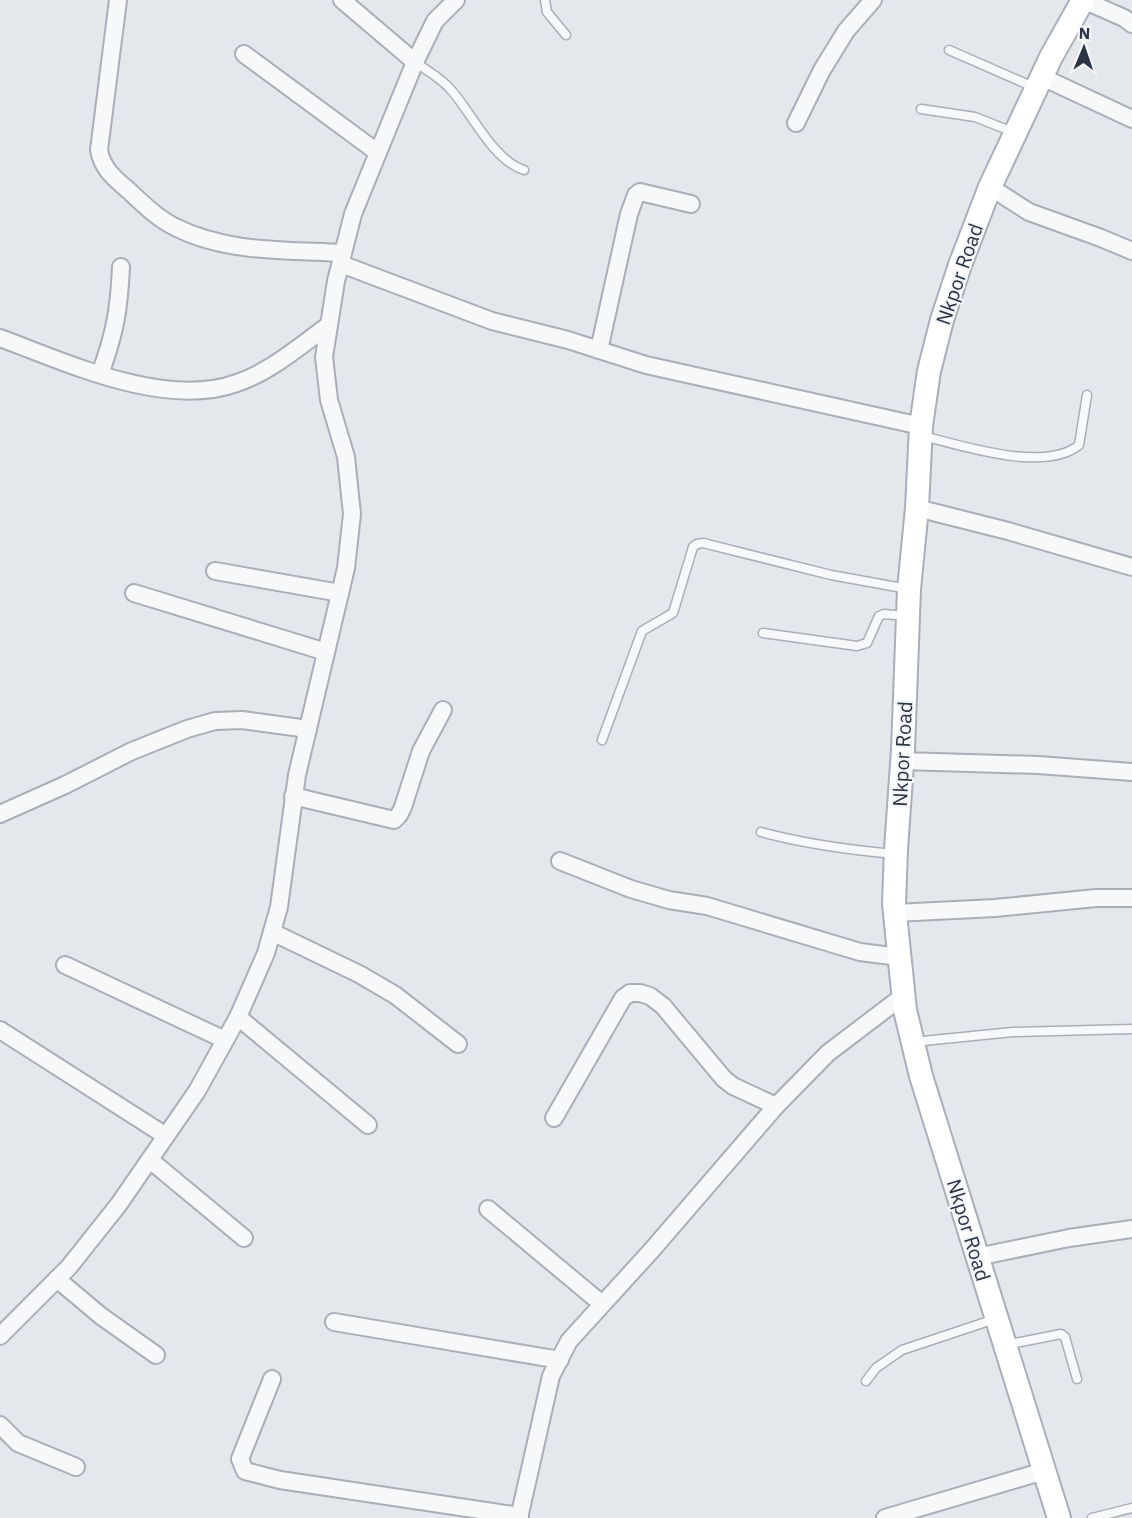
<svg xmlns="http://www.w3.org/2000/svg" width="1132" height="1518" font-family="'IBM Plex Sans',sans-serif">
<style>
.lines{fill:none;stroke-linecap:round;stroke-linejoin:round}
.lane-casing{stroke:#a9aeb7;stroke-width:11}
.street-casing{stroke:#a9aeb7;stroke-width:20}
.secondary-casing{stroke:#a9aeb7;stroke-width:26}
.lane{stroke:#f7f8fa;stroke-width:8}
.street{stroke:#f7f8fa;stroke-width:16}
.secondary{stroke:#fff;stroke-width:22}
.labels{text-anchor:middle;dominant-baseline:central;stroke-width:4.5;stroke-linejoin:round;paint-order:stroke}
.street-label{font-size:20px;fill:#2b3445;stroke:#f4f6f9}
</style>
<rect width="100%" height="100%" fill="#e4e7ec"/>
<g class="lines">
<g class="lane-casing">
<g id="lane">
<path d="M545,0L547,12L566,35"/>
<path d="M949,50L1036,88"/>
<path d="M415,62C427,71 443,79 452,91C473,115 493,160 524,170"/>
<path d="M921,109L975,117L1013,132"/>
<path d="M923,436C963,446 1045,473 1079,445L1087,395"/>
<path d="M763,633L857,646L867,643L879,616L884,614L906,616"/>
<path d="M602,740L642,631L673,613L693,547L697,544L703,543L831,575L908,589"/>
<path d="M761,832C806,844 849,850 896,854"/>
<path d="M913,1042L1013,1032L1132,1029"/>
<path d="M1005,1345L1061,1334L1065,1337L1077,1379"/>
<path d="M866,1381L876,1368L902,1350L995,1319"/>
<path d="M1092,1518L1132,1508"/>
</g>
</g>
<g class="street-casing">
<g id="street">
<path d="M118,0L99,150C102,168 114,178 128,190C142,203 158,219 175,227C226,253 287,250 343,253"/>
<path d="M342,0L415,62"/>
<path d="M1083,0L1124,18L1132,24"/>
<path d="M244,54L377,152"/>
<path d="M1042,77L1132,119"/>
<path d="M796,123L822,70L846,31L873,0"/>
<path d="M990,187L1029,212L1101,238L1132,251"/>
<path d="M341,264L492,321L568,340L646,365L921,426"/>
<path d="M0,338C68,363 165,409 237,383C270,372 301,345 329,325"/>
<path d="M599,350L629,214L636,195L640,192L691,204"/>
<path d="M100,374C115,333 119,310 121,267"/>
<path d="M917,508L1008,531L1132,567"/>
<path d="M215,571L340,593"/>
<path d="M134,593L326,652"/>
<path d="M902,761L1038,765L1132,772"/>
<path d="M293,796L394,820L399,815L403,807L421,751L443,710"/>
<path d="M0,814L65,785L132,751L187,729L215,721L242,720L308,729"/>
<path d="M560,861L631,889L669,900L707,906L860,952L899,957"/>
<path d="M895,913L995,908L1096,898H1132"/>
<path d="M272,932L359,974L395,995L458,1044"/>
<path d="M65,965L225,1040"/>
<path d="M238,1017L368,1125"/>
<path d="M0,1030L166,1136"/>
<path d="M554,1118L623,998L630,993H640L650,996L663,1006L724,1079L733,1086L776,1106"/>
<path d="M150,1160L244,1238"/>
<path d="M488,1209L602,1304"/>
<path d="M977,1257L1069,1238L1132,1229"/>
<path d="M57,1279L101,1316L156,1355"/>
<path d="M334,1322L560,1360"/>
<path d="M0,1336L69,1267L119,1204L197,1091L238,1017L266,953L279,907L297,775L346,568L352,514L346,457L329,400L324,357L336,281L353,214L415,62L435,21L456,0"/>
<path d="M272,1379L240,1459L245,1471L280,1480L520,1516"/>
<path d="M0,1425L18,1443L76,1467"/>
<path d="M519,1518L551,1376L569,1341L651,1251L776,1106L828,1053L903,996"/>
<path d="M885,1518L1044,1471"/>
</g>
</g>
<g class="secondary-casing">
<path id="secondary" d="M1059,1518L921,1076L905,1010L894,904L896,849L903,750L909,589L917,508L921,426L929,371L942,320L960,265L990,187L1051,57L1083,0"/>
</g>
<use href="#lane" class="lane"/>
<use href="#street" class="street"/>
<use href="#secondary" class="secondary"/>
</g>
<g class="labels">
<g class="street-label">
<text transform="translate(959 274) rotate(-71)">Nkpor Road</text>
<text transform="translate(902 754) rotate(-87)">Nkpor Road</text>
<text transform="translate(969 1230) rotate(73)">Nkpor Road</text>
</g>
</g>
<g transform="translate(1084 48) rotate(2)" stroke="#f4f6f9" stroke-width="4.5" paint-order="stroke">
<path d="M0-4.5L10 22L0 15L-10 22Z" fill="#2b3445"/>
<text y="-9" font-size="16" font-weight="bold" text-anchor="middle" fill="#2b3445">N</text>
</g>
</svg>
